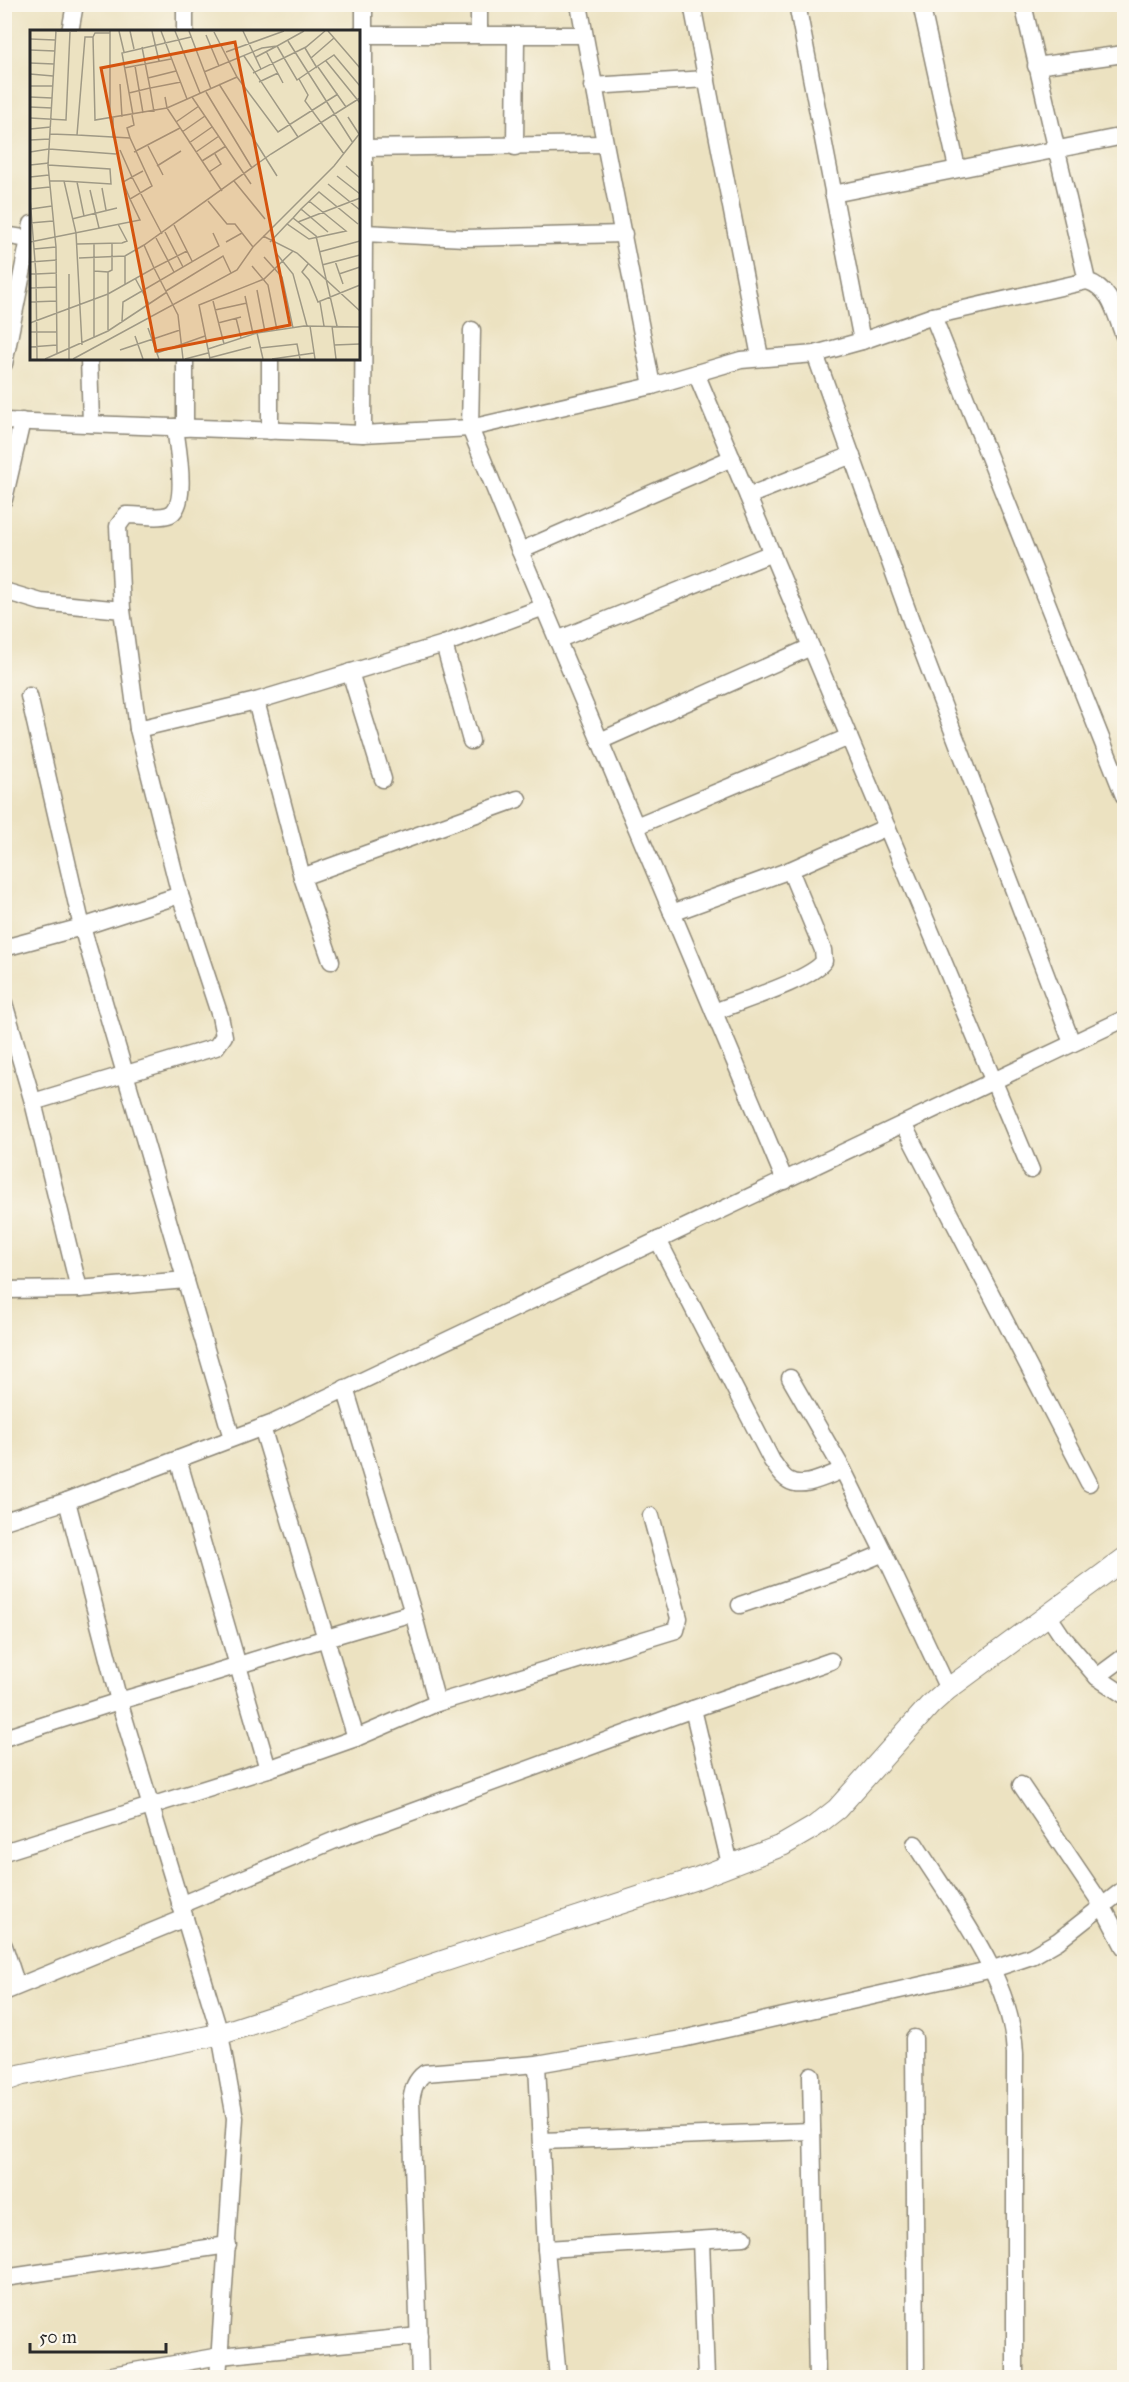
<svg xmlns="http://www.w3.org/2000/svg" width="1129" height="2382" font-family="'IM FELL Great Primer',serif">
<style>
.lines{fill:none;stroke-linecap:round;stroke-linejoin:round}
.minor-casing{stroke:#8c8676;stroke-width:19}
.tertiary-casing{stroke:#8c8676;stroke-width:23}
.minor{stroke:#fff;stroke-width:16}
.tertiary{stroke:#fff;stroke-width:21}
.inset-road{fill:none;stroke:#9f9985;stroke-width:1.5}
.view{fill:#d5540f;fill-opacity:0.15;stroke:#d5540f;stroke-width:3}
.inset-edge{fill:none;stroke:#2b2b2b;stroke-width:3}
</style>
<rect width="100%" height="100%" fill="#fbf7ec"/>
<filter id="ink" filterUnits="userSpaceOnUse"><feTurbulence type="fractalNoise" baseFrequency=".0167" numOctaves="2"/><feDisplacementMap in="SourceGraphic" scale="12" xChannelSelector="R" yChannelSelector="G"/><feConvolveMatrix kernelMatrix="1 2 1 2 8 2 1 2 1" color-interpolation-filters="sRGB"/></filter>
<filter id="wash" filterUnits="userSpaceOnUse"><feTurbulence type="fractalNoise" baseFrequency=".008" numOctaves="4" result="noise"/><feDisplacementMap in="SourceGraphic" scale="24" xChannelSelector="R" yChannelSelector="G"/><feGaussianBlur stdDeviation="1.35" result="paint"/><feColorMatrix in="noise" values="0 0 0 0 0 0 0 0 0 0 0 0 0 0 0 0 0 1.4 0 .05"/><feComposite in="paint" operator="in"/></filter>
<g filter="url(#wash)">
<rect width="100%" height="100%" fill="#ece2c1"/>
</g>
<g filter="url(#ink)">
<g class="lines">
<g class="minor-casing">
<g id="minor">
<path d="M479,4V35"/>
<path d="M579,4C602,132 628,259 652,386"/>
<path d="M692,4L760,357"/>
<path d="M797,4L862,341"/>
<path d="M921,4L957,168"/>
<path d="M1023,4L1087,281C1112,289 1115,314 1124,336"/>
<path d="M70,32L75,4"/>
<path d="M185,32V4"/>
<path d="M358,35H584"/>
<path d="M1036,66L1124,54"/>
<path d="M592,86L707,79"/>
<path d="M515,147L516,36"/>
<path d="M365,148L604,144"/>
<path d="M833,194L1124,136"/>
<path d="M358,233H364V4"/>
<path d="M4,235L29,239"/>
<path d="M933,316L1124,796"/>
<path d="M472,330L470,428L520,551L785,1181"/>
<path d="M815,354L917,637L1072,1043"/>
<path d="M89,358L91,424"/>
<path d="M185,358V428"/>
<path d="M270,358V431"/>
<path d="M4,364L32,224"/>
<path d="M696,373L1031,1170"/>
<path d="M4,421L363,434L470,428L652,386L741,360L815,354L862,341L933,316L1087,281"/>
<path d="M363,434L364,233L465,238L624,234"/>
<path d="M748,496L852,455"/>
<path d="M4,499L22,421"/>
<path d="M520,551L732,458"/>
<path d="M4,591L41,602L122,610L138,729L180,895L220,1016L224,1036L216,1047L33,1102L79,1289L4,1290"/>
<path d="M122,610L118,526L126,515C139,514 156,519 168,515C190,508 177,445 175,427"/>
<path d="M557,640L772,553"/>
<path d="M444,644L471,741"/>
<path d="M350,672L383,779"/>
<path d="M29,696L82,927L180,895"/>
<path d="M256,701L302,877L331,961"/>
<path d="M138,729L256,701L444,644L544,607"/>
<path d="M600,741L811,647"/>
<path d="M636,826L849,737"/>
<path d="M302,877L518,799"/>
<path d="M672,913L790,870L887,827"/>
<path d="M4,948L82,927L232,1438"/>
<path d="M4,1003L33,1102"/>
<path d="M714,1012C738,1002 811,980 824,961L823,950L790,870"/>
<path d="M903,1124L1089,1483"/>
<path d="M658,1240L772,1461C777,1467 781,1476 788,1480C803,1490 828,1475 843,1470L884,1553"/>
<path d="M79,1289L186,1280"/>
<path d="M790,1378L843,1470"/>
<path d="M345,1388L413,1613L437,1703"/>
<path d="M262,1427L356,1738"/>
<path d="M178,1459L268,1769"/>
<path d="M67,1501L119,1701C217,1673 314,1640 413,1613"/>
<path d="M4,1521L67,1501L271,1424L1124,1019"/>
<path d="M740,1605L846,1569L884,1553L948,1689"/>
<path d="M1048,1615L1062,1636L1097,1677L1124,1695"/>
<path d="M1097,1677L1124,1657"/>
<path d="M693,1709L831,1661"/>
<path d="M4,1738L119,1701L220,2034L235,2118L218,2378"/>
<path d="M1021,1785L1102,1905L1124,1947"/>
<path d="M915,1844C955,1908 1012,1978 1015,2054V2378"/>
<path d="M4,1852L268,1769L356,1738L437,1703L676,1630L679,1618L651,1516"/>
<path d="M180,1905L335,1840L693,1709L730,1864"/>
<path d="M4,1946L17,1986"/>
<path d="M4,1992L185,1918"/>
<path d="M914,2038L916,2378"/>
<path d="M537,2064L546,2249L558,2378"/>
<path d="M811,2075L817,2378"/>
<path d="M542,2141L812,2131"/>
<path d="M701,2240L706,2378"/>
<path d="M546,2249L744,2237"/>
<path d="M4,2278L228,2245"/>
<path d="M95,2378L220,2356L419,2336"/>
<path d="M420,2378L411,2101C413,2089 415,2080 425,2073L537,2064L682,2039L993,1969L1032,1956L1058,1941L1124,1889"/>
</g>
</g>
<g class="tertiary-casing">
<path id="tertiary" d="M4,2081L21,2075L220,2034L695,1879L783,1845L814,1827L837,1809L930,1705L948,1689L1124,1559"/>
</g>
<use href="#minor" class="minor"/>
<use href="#tertiary" class="tertiary"/>
</g>
</g>
<g transform="translate(30 30)">
<rect width="330" height="330" fill="#ece2c1"/>
<path class="inset-road" d="M26,1L18,135L26,217L27,325M27,1H47M89,1L94,22M100,1L104,19M122,1L129,31M131,1L157,69M145,1L170,63M159,1L181,59M213,1L231,39M274,1L247,16L267,50L304,25L330,56M298,1L330,38M184,2L207,47L248,102L308,64M176,5L189,36M63,7L65,3H80M0,9L25,10M258,11L323,113M275,18L287,38M0,20L25,21M236,21L253,53M196,22L254,1M214,26L268,107M281,28L304,8M296,31L330,73M0,33L24,34M105,36L113,83M288,37L316,77M94,38L141,29M174,42L232,18L247,16L226,27M223,43L276,17L295,1M0,44L23,46M118,48L146,41M269,49L278,65L275,71L314,124M229,52L248,43M90,54L92,87M189,54L247,146M0,56H23M176,62L222,138M99,63L120,58L112,17M0,67L22,68M135,67L137,78L192,161M162,67L221,154M0,77L22,78M124,82L120,58L151,52M103,85L92,23L161,7M318,87L329,104M0,88L36,90L40,2M80,88V1M146,92L169,76M0,99L21,97M152,102L175,86M20,104L47,105L55,7H63L65,90L137,78L207,47M83,108V88M100,108L97,98L104,95L102,85M0,110L20,109M159,113L182,97M118,116L133,145M90,120L102,147L113,141M0,122L19,119L86,124M104,122L150,98M166,122L189,106M172,131L196,116M0,135L19,133M18,135L80,139L81,154L34,151M127,136L151,121M316,136L330,148M179,142L191,134L185,124M307,146L330,164M0,147L19,145M19,151H34L46,203L52,315M204,151L235,189M298,154L330,180M72,158L76,180M0,159L20,157M60,160L69,198M0,168L6,244L27,243M100,169L93,152L102,147L132,204M178,171L197,194H205L212,203M1,179L22,176M271,179L289,162L328,194M54,186L87,178M263,188L271,179L298,202M42,189L54,186L47,152M268,192L330,168M0,193L23,191M257,194L263,188L286,206L307,296M144,195L162,231M135,202L153,237M233,206L267,223L330,281M126,208L144,242M0,212L110,190L100,169L122,156L100,108L47,105M196,212L212,203L223,217M240,212L257,194L279,209L316,201L279,171M64,213V308M47,214L92,213L97,211L88,194M114,215L124,238L157,221M4,219L26,217M289,222L330,211M246,223L263,244L277,296M95,226V254M234,227L252,247L263,298M49,228L95,226L114,215L241,124L330,68M305,231L313,254M0,232L27,230M278,234L272,242L279,250L288,272L330,255M292,235L330,225M222,236L238,255L247,300M64,241L78,242V300M78,242L82,240V214M0,244H6L7,329M309,244L330,237M105,248L119,274M0,258L27,257M227,260L235,302M136,261L193,226L201,243M215,266L223,304M183,271L194,314M0,272L27,271M290,272L294,296M185,280L217,273M206,288L211,308M92,292L93,272L189,216L183,203M0,293L78,264L124,238L148,285L153,329M188,293L211,287M280,296L285,329M302,296L306,329M118,298L129,329M0,302H27M227,303L233,329M105,306L113,329M304,315L330,314M0,317L27,315M230,318L267,314L270,329M178,319L227,303L274,296L330,297M90,320L150,300M127,323L175,306M179,328L221,317M15,329L78,301L137,262M39,329V244M43,329L207,240L223,217L304,136L330,103M155,329L178,323M180,329L169,275L234,249L263,221M242,329L284,323"/>
<path class="view" d="M205,12L260,295L126,321L71,38Z"/>
<rect width="330" height="330" class="inset-edge"/>
</g>
<rect width="1129" height="2382" fill="none" stroke="#fbf7ec" stroke-width="24"/>
<path d="M30 2343v9h136v-9" fill="none" stroke="#2b2b2b" stroke-width="3"/>
<text x="39" y="2343" font-size="18" fill="#2b2b2b" stroke="#fbf7ec" stroke-width="4.5" paint-order="stroke">50 m</text>
</svg>
